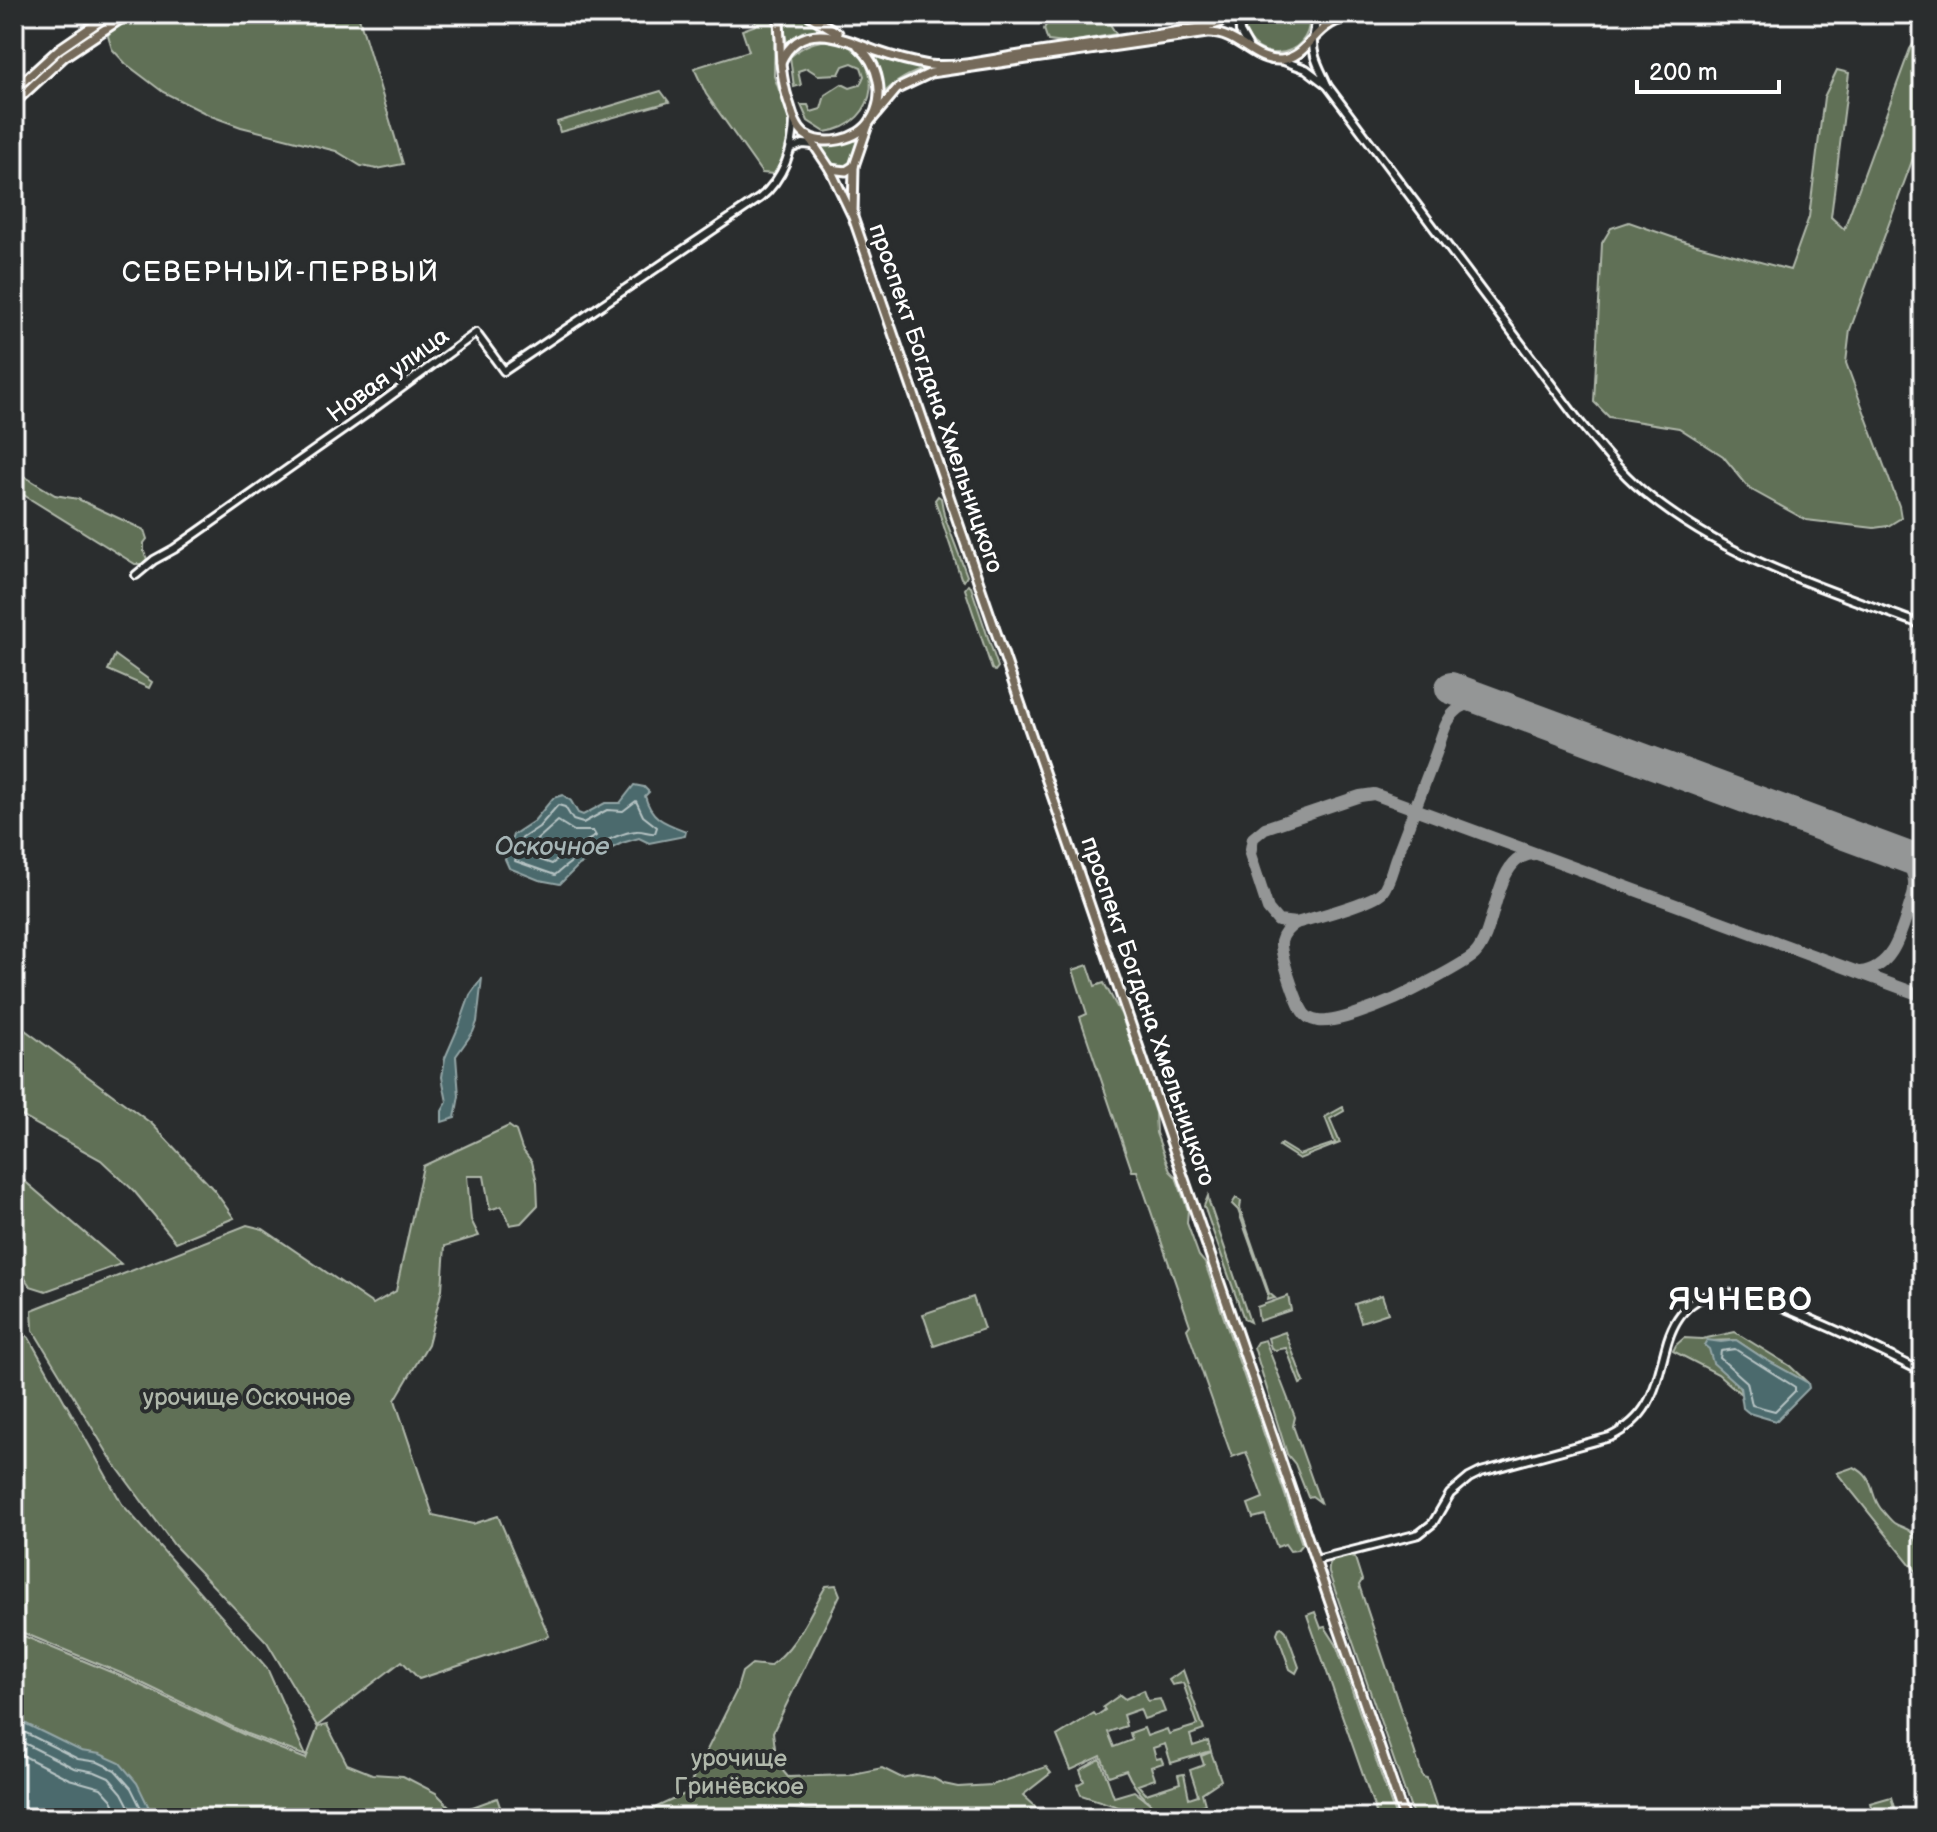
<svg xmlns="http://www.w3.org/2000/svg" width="1937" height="1832" font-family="'Balsamiq Sans',sans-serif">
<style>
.green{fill:#617057;stroke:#b0b8ab;stroke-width:2}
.water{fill:#4c6b6d;stroke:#94a6a7;stroke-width:2}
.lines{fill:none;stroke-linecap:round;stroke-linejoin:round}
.shore{stroke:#b7c4c5;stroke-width:2}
.taxiway{stroke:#949696;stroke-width:12}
.runway{stroke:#949696;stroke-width:32}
.secondary-casing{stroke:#fff;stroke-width:12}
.primary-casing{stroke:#fff;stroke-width:13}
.secondary{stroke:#2a2d2e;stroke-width:6}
.primary{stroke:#746a5a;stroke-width:7}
.labels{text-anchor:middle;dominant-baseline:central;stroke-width:8;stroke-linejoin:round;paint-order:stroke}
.street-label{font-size:24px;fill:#fff;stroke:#2a2d2e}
.park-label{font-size:24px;fill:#b0b8ab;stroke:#2a2d2e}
.water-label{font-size:26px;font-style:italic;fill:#a6b5b6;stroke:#2a2d2e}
.quarter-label{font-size:28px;letter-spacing:2px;fill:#fff;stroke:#2a2d2e}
.district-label{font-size:32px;font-weight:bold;letter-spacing:2px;fill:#fff;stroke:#2a2d2e}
</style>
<rect width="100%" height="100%" fill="#2a2d2e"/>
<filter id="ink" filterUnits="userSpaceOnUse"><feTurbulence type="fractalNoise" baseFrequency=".0125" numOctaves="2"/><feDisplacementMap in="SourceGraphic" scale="16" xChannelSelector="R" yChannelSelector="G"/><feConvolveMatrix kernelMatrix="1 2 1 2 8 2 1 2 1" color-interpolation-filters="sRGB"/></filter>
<g filter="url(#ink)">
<g class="green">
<path d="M143,14H358L403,164L377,169L361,166L336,151L241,127L211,116L163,92L126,64L112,49L108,36L110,31L128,21L135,22Z"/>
<path d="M781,14H801L819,29L802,32L787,43Z"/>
<path d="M1051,14H1112L1110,24L1116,34L1065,43L1048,41L1044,29Z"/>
<path d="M1244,14H1309C1315,64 1240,68 1244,14Z"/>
<path d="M762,15L775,23L774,76L792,126L790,145L774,174L762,173L706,94L694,68L749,51L742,30L756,25L754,16Z"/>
<path d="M1923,30V131L1850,330L1846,363L1899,506L1901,518L1888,526L1874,528L1806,520L1750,489L1723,456L1679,428L1609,417L1594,402L1602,243L1611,228L1629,222L1686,242L1790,270L1809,217L1824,97L1837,70L1849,73L1831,217L1844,229L1910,49Z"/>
<path d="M833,40C888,54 881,125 825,132L808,121L801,105H808L811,112L821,109L825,95L842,84L850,88L860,85L864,76L861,67L852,63L843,66L839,74L818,75L807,68L798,71L801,85L794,87L790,57C805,44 814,41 833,40Z"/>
<path d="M872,52L930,67C911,73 896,80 882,95V74Z"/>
<path d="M661,91L669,102L560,132L557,122Z"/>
<path d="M861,133L848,167L836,168L818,145L841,143Z"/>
<path d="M14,470L55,495L78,499L144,530L147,539L144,543V552L147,559L142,564H135L14,489Z"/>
<path d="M938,496L941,498L944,515L967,576L964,581L961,578L935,500Z"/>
<path d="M968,585L971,587L998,667L995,671L992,669L965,589Z"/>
<path d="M115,655L152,682L149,688L108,670Z"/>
<path d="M1088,965L1095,986L1104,983L1121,1014L1155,1113L1156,1133L1170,1171L1176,1177L1188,1210L1187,1223L1199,1256L1205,1263L1302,1544L1297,1550L1290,1551L1285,1544L1277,1547L1265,1515L1253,1518L1248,1504L1263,1498L1246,1452L1232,1457L1187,1329L1190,1325L1137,1171H1132L1080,1017L1087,1014L1073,970Z"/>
<path d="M21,1027L152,1124L214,1190L234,1218L176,1242L134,1191L101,1160L14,1112V1028Z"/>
<path d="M1343,1107L1344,1111L1330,1119L1340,1143L1299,1159L1279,1146L1281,1144L1299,1155L1335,1143L1325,1117Z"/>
<path d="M509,1126L516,1131L522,1149L532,1162L537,1182L538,1205L521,1223L510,1225L501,1206L490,1210L484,1176H467L471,1220L479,1236L445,1246L442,1289L428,1344L395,1400L433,1515L473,1524L498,1516L549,1636L419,1679L402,1661L317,1726L267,1642L174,1545L113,1462L33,1330L32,1310L247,1225L263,1229L373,1304L396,1291L423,1166Z"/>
<path d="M14,1172L121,1264L46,1291L30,1286L14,1262Z"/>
<path d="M1208,1196L1209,1202L1250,1322L1244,1319L1204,1206Z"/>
<path d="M1236,1198L1241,1201L1240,1209L1269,1293L1275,1298L1267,1300L1268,1294L1238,1210L1232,1204Z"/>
<path d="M1382,1295L1388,1313L1361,1322L1355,1304Z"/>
<path d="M1288,1296L1291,1310L1259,1321L1257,1307Z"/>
<path d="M973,1297L984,1329L934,1346L923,1314Z"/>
<path d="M14,1325L29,1338L122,1504L267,1668L306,1756L247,1734L123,1674L14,1629Z"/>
<path d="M1285,1332L1304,1382L1300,1384L1286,1348L1275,1350L1271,1348L1268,1338Z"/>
<path d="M1735,1332L1790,1366L1808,1383L1763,1358L1736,1340L1710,1341C1707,1369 1737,1372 1742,1395L1718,1374L1673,1351L1676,1345L1684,1338L1702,1339Z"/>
<path d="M1265,1340L1295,1417L1293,1426L1320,1502L1312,1496L1308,1497L1295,1464L1287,1454L1254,1347L1257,1342Z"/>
<path d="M1854,1467C1876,1478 1869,1494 1881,1509C1885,1513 1889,1519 1894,1523C1901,1528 1911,1528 1915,1537C1922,1551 1923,1565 1923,1580L1837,1473Z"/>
<path d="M1348,1556L1355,1558L1362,1580L1359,1585L1423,1777L1427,1778L1440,1818H1414L1329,1573C1327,1560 1337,1558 1348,1556Z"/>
<path d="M836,1585L840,1595L773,1732L777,1764L788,1777L848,1775L882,1768L902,1778L916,1775L933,1778L944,1784L958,1787L992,1785L1046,1767L1051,1773L1023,1795L1035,1806L1038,1813L1036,1818H890L861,1813L761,1807L728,1818H633L685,1794L736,1692L742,1672L752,1664L769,1666C797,1648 809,1614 826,1586Z"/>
<path d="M1315,1612L1321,1628L1325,1627L1336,1644L1396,1818H1378L1307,1615Z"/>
<path d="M1282,1627L1286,1631L1299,1667L1296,1673L1290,1669L1277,1633L1279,1628Z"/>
<path d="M14,1632L123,1677L247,1736L306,1759L318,1727L327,1725L347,1764L372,1774L403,1776L436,1793L456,1813L497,1798L504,1818H14Z"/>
<path d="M1183,1670L1204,1730L1190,1735L1193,1746L1208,1741L1211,1751L1171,1763L1165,1744L1153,1748L1156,1759L1161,1758L1163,1763L1151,1767L1155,1779L1138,1785L1146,1794L1180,1783L1178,1775L1184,1774L1189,1798L1198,1795L1190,1770L1204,1765L1201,1756L1211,1752L1221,1780L1202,1793L1205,1804L1179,1813L1181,1818C1158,1818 1134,1789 1126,1770L1109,1776L1101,1756L1071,1770L1057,1736L1094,1713L1096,1716L1105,1710L1103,1707L1120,1695L1125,1699L1144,1690L1148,1701L1160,1699L1165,1712L1144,1719L1140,1709L1123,1715L1126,1726L1108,1732L1114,1747L1132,1740L1130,1733L1144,1728L1147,1736L1167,1729L1169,1734L1198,1725L1183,1683L1172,1685L1169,1680Z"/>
<path d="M1100,1759L1114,1797L1134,1791L1169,1818H1152L1081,1795L1077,1785L1084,1781L1080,1770Z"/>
<path d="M1891,1797L1897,1818H1874L1870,1803Z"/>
</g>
<g class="water">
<path d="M634,785L644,787L649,792L645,796C651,819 665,823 686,831L685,836L649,843L639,838L622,843L579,865L560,884L539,880L509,868L505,859L513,835L534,821L553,798L563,795L571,801L578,813L583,815L605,803H620Z"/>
<path d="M482,978L477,1022L473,1032L456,1056L459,1096L455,1118L442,1122V1111L447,1102L442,1077L445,1058L459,1026L470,995Z"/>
<path d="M1707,1340L1721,1342L1736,1340L1763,1358L1808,1383L1809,1388L1776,1421L1749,1413L1743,1408L1740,1387L1713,1363L1709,1349L1704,1345Z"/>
<path d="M14,1718L81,1751L100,1754L120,1763L137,1783L154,1818H14Z"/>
</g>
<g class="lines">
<g class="shore">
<path d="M636,801L643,816L657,827L655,833C648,834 643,830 636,831C611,834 573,859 555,875L515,861L521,839L539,827L558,805L565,807L573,820L583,823L607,810L623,811Z"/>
<path d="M558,821L574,831H593L596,836L568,851L552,864L529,856L530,846Z"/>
<path d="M1735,1349L1795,1387V1391L1775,1411L1752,1405L1747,1382L1720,1358L1721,1351Z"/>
<path d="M14,1727L78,1759L98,1762L115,1770L131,1788L146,1818"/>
<path d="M14,1738L74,1768L95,1772L109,1778L122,1793L135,1818"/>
<path d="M14,1751L69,1779L101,1788L112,1800L121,1818"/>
</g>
<g class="taxiway">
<path d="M1489,702C1477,701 1465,702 1455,712C1444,722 1441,741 1435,756C1422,790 1409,824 1396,858C1392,869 1389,884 1382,892C1371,903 1313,918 1296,923L1278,921L1268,909L1250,854L1253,838L1265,828L1360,796L1374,794L1923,996"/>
<path d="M1296,923C1288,928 1283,933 1281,942C1280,954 1296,1001 1303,1012C1306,1017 1312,1020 1318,1021C1334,1024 1379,1006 1395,999C1410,992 1465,964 1475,954C1498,930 1493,854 1535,854"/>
<path d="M1860,972C1897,968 1902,925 1913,896C1917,876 1911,863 1894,852"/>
</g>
<path class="runway" d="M1451,688L1923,863"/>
<g class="secondary-casing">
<g id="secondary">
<path d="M1239,14L1240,32L1248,46"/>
<path d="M1316,14C1317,24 1314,31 1313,40C1312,57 1321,70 1327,85L1578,420C1598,445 1619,471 1644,492C1725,559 1826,589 1923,625"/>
<path d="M1281,60L1306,69L1327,85"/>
<path d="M793,148L803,144L814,145"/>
<path d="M136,575L154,560L174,549L370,411L476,333L504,371L760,198C783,179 794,149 794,119"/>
<path d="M1316,1560L1419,1534L1433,1523L1450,1494L1469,1478L1481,1472L1610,1437C1651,1417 1655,1388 1666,1347C1688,1263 1762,1297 1817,1322C1853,1337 1888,1355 1923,1372"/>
</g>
</g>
<g class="primary-casing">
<g id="primary">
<path d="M778,14C780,22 779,30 780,39C780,63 782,84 790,106C793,116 796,127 804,134C822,148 860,140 871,120C886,96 879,64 858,46"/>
<path d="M807,14L838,33"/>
<path d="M781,62C801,18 843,38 876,51C893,57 912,62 929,65C958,68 991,59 1020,55C1082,46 1144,36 1207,27L1219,23L1232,14"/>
<path d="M14,90L59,49L110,14"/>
<path d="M14,103L65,56L128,14"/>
<path d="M872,119L897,89L931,73L1207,33C1239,32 1252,62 1281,60C1305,57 1311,35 1330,24C1349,12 1381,16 1403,14"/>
<path d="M808,136L830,169L853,217L1404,1818"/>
<path d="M830,169L846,171L854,166"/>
<path d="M853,214L854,166L868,125"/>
</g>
</g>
<use href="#secondary" class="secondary"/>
<use href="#primary" class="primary"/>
</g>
</g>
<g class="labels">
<g class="street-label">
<text transform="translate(388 375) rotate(-36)">Новая улица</text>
<text transform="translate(936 398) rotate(71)">проспект Богдана Хмельницкого</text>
<text transform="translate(1148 1011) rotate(71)">проспект Богдана Хмельницкого</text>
</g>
<g class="park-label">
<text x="247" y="1397">урочище Оскочное</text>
<text x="739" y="1758">урочище<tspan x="739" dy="28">Гринёвское</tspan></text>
</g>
<g class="water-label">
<text x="552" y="847">Оскочное</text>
</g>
<g class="quarter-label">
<text x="281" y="272">СЕВЕРНЫЙ-ПЕРВЫЙ</text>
</g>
<g class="district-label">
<text x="1741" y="1300">ЯЧНЕВО</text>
</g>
</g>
<rect width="1937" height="1832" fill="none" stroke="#2a2d2e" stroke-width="48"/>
<rect x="24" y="24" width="1889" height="1784" fill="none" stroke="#fff" stroke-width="3" filter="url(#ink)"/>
<path d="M1637 80v12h142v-12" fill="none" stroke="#ffffff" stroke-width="4"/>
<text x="1649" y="80" font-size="24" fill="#ffffff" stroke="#2a2d2e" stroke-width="6" paint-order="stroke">200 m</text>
</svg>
